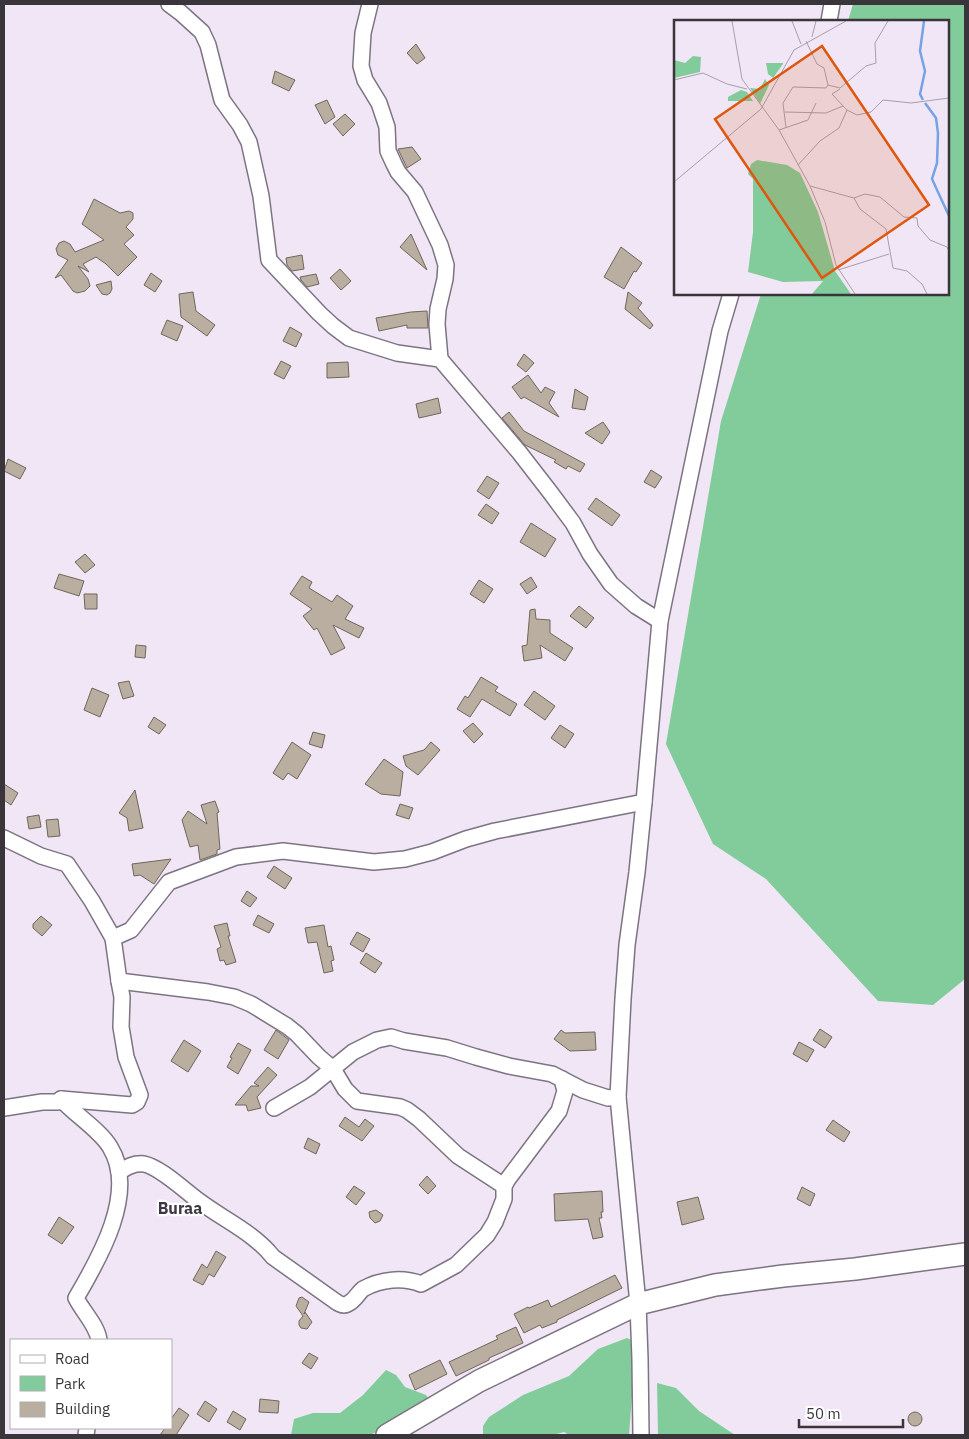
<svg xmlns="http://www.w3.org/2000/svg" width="969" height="1439" font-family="'IBM Plex Sans',sans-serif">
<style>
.green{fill:#81cc9a}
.building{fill:#b9aea0;stroke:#70665a}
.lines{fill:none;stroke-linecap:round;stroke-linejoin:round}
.street-casing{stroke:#7d7482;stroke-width:18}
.secondary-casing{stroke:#7d7482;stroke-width:24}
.street{stroke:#fff;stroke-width:15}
.secondary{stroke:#fff;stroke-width:21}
.labels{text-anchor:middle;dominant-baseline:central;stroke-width:4.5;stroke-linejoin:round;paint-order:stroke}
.quarter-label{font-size:16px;font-weight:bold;fill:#3e3642;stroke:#fff}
.inset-river{fill:none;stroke:#76a3e4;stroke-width:2.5}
.inset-road{fill:none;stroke:#a79fab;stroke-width:1}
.view{fill:#df570e;fill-opacity:0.15;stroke:#df570e;stroke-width:2.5}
.inset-edge{fill:none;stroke:#39353b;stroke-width:2.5}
</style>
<rect width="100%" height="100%" fill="#f0e6f5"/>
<g class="green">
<path d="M853,4H965V979L933,1005L878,1001L766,879L713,844L666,744L721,421L761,294H948V21H848Z"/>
<path d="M627,1338L636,1343L629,1435H569L564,1432L553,1435H483V1426L489,1417L523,1395L569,1376L598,1349Z"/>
<path d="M386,1370L396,1375L405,1387L426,1395L433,1405L370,1435H291L294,1419L313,1413H340L363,1395Z"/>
<path d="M657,1383L676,1388L699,1411L735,1435H658Z"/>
</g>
<g class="building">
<path d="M416,44L425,58L417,64L407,53Z"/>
<path d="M275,71L295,80L289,91L272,83Z"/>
<path d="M327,100L335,117L325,124L315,105Z"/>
<path d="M345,114L355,124L343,136L333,124Z"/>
<path d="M412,147L421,159L407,168L398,149Z"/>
<path d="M94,199L120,213L129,211L133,213V219L126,227L134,235L124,244L137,257L118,276L106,264L96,257L83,264L89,272L78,266L88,279L90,286L85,291L77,293L73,291L61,275L55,278L68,260L58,255L56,249L59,243L64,241L70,244L75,252L104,240L82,224Z"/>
<path d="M411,234L427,270L400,247Z"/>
<path d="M621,247L642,263L636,272L634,271L624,289L604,277Z"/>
<path d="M302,255L304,269L292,271L287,265L286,258Z"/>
<path d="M340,269L351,281L341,290L330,278Z"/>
<path d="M151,273L162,281L155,292L144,285Z"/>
<path d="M316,274L319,284L307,287L301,280L300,277Z"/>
<path d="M111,281L112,289L110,293L107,295L102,294L96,285Z"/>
<path d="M193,292L196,311L215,325L207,336L181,317L179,294Z"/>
<path d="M628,292L642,303L638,308L653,325L650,329L625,309Z"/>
<path d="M427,311L428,328H407V325L379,331L376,318L411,312Z"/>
<path d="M167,320L183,326L177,341L161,334Z"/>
<path d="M290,327L302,334L296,347L283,341Z"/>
<path d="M524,354L534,363L526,372L517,365Z"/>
<path d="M281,361L291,366L284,379L274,374Z"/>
<path d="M348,362L349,377L327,378V363Z"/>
<path d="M528,375L541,393L545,387L555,392L549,403L559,417L524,397L521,399L512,387Z"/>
<path d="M575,389L588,397L585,410L572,408Z"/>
<path d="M438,398L441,413L419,418L416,404Z"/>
<path d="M509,412L524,431L585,464L580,472L568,466L566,469L554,462L556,460L525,445L502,418Z"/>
<path d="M603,422L610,432L602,444L585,433Z"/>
<path d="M8,459L26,468L20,479L4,471Z"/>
<path d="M651,470L662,477L655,488L644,482Z"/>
<path d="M487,476L499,483L489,499L477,491Z"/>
<path d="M596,498L620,515L612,526L588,509Z"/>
<path d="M486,504L499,513L492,524L478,515Z"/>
<path d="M531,523L556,539L545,557L520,542Z"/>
<path d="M85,554L95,565L85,573L75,562Z"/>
<path d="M59,574L84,581L79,596L54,588Z"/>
<path d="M302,576L312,582L309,588L332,602L337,595L353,606L345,619L364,628L359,638L333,625L345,648L331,655L317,628L314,630L303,616L312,609L290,594Z"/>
<path d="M531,577L537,587L527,594L520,584Z"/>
<path d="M479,580L493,589L484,603L470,594Z"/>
<path d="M84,594H97V609H85Z"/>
<path d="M579,606L594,618L586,628L570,616Z"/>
<path d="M535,609L536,619L550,620V633L573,648L565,661L540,645L542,658L524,661L522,646L527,645L530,610Z"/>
<path d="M136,645L146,646L145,658L135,657Z"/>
<path d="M481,677L498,687L495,691L517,704L510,716L482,699L470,717L457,709L465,696L468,698Z"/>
<path d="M129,681L134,696L123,699L118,683Z"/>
<path d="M92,688L109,695L100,717L84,710Z"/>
<path d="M534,691L555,706L545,720L524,705Z"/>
<path d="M154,717L166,725L159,734L148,727Z"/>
<path d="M473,723L483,734L474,743L463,731Z"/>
<path d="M560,725L574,734L565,748L551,738Z"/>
<path d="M313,732L325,735L322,748L309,744Z"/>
<path d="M292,742L311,755L297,779L288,773L283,780L273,773Z"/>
<path d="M431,742L440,750L418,775L406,766L403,756L424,750Z"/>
<path d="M384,759L403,772L400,796L381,794L365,784Z"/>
<path d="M4,784L18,793L11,805L4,800Z"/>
<path d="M135,790L143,828L129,831L127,818L119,813Z"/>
<path d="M215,801L219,812L217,813L220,849L217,850V854L200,860L198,845L190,847L182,820L188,811L207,824L201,805Z"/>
<path d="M400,804L413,808L409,819L396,815Z"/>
<path d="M39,815L41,827L29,829L27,817Z"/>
<path d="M58,819L60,836L48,837L46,820Z"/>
<path d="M171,859L154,884L140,875L134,876L132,864Z"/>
<path d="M274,866L292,878L285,889L267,877Z"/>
<path d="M247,891L257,898L250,907L241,901Z"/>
<path d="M258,915L274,924L269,933L253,925Z"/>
<path d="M41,916L52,925L42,936L33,928V924Z"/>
<path d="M227,923L230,936H228L236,962L226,965L224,960L220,961L217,949L221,947L214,926Z"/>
<path d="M324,925L328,947L331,946L334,960L331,961L333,971L324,973L317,942L308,943L305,928Z"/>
<path d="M357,932L370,939L363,952L350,944Z"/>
<path d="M366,953L382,963L375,973L360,963Z"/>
<path d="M820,1029L832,1037L825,1048L813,1040Z"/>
<path d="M276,1030L289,1040L278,1059L264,1050Z"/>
<path d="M561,1030L565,1033L595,1032L596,1050L570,1051L554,1039Z"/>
<path d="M184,1040L201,1051L188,1072L171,1061Z"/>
<path d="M799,1042L814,1050L807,1062L793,1054Z"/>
<path d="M238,1043L251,1050L238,1074L227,1067L232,1058L230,1057Z"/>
<path d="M268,1067L277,1075L257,1097L261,1108L248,1111L246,1105H235L251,1086H259L254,1083Z"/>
<path d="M345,1117L359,1127L365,1119L374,1126L362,1141L339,1126Z"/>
<path d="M833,1120L850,1132L844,1142L826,1130Z"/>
<path d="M308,1138L320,1144L316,1154L304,1148Z"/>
<path d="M427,1176L436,1186L428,1194L419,1185Z"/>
<path d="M354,1186L365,1193L356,1205L346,1197Z"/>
<path d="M802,1187L815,1194L810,1206L797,1199Z"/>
<path d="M602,1191L603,1212H601L602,1218H599L603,1237L593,1239L588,1219L555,1221L554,1194Z"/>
<path d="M698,1197L704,1219L682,1225L677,1202Z"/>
<path d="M376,1210L383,1215L380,1221L375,1223L370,1218L369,1212Z"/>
<path d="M59,1217L74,1227L62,1244L48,1235Z"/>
<path d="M216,1251L226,1257L214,1277L209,1274L203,1285L193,1280L202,1264L207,1268Z"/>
<path d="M615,1275L622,1288L557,1320V1322L542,1328L540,1325L524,1333L514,1314L528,1307L529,1308L548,1300L551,1307Z"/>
<path d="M302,1297L309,1302L304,1314L305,1312L312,1322L307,1329L301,1328L299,1325V1321L303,1316L296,1306L299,1298Z"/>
<path d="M516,1327L523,1343L489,1358V1360L456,1376L449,1362L498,1339L496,1336Z"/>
<path d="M309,1353L318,1358L311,1369L302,1363Z"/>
<path d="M440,1360L447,1374L415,1390L409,1375Z"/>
<path d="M260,1399L279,1401L278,1413L259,1412Z"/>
<path d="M205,1401L217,1409L209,1422L197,1414Z"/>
<path d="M179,1408L189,1415L176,1435H160L165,1428H171V1419Z"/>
<path d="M233,1411L246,1419L240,1430L227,1422Z"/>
<circle cx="915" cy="1419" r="7"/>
</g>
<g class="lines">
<g class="street-casing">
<g id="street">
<path d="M169,4L181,13L202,32L208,45L222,100L240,125L249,142L261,196L269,260L319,313L333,326L349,338L397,353L440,359L519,452L550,492L573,523L590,554L611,584L636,606L660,621"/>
<path d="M370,4L363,33L361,66L365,80L379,103L387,127L388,151L394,164L398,172L415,192L440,245L446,265L445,279L438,309L437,324L440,359"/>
<path d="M829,21L832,4"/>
<path d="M4,838L41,856L67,864L92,901L113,938L131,930L169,882L236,857L283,851L374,862L405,859L432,852L466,839L495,831L644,802"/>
<path d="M113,938L119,981L208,992L234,997L251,1004L287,1026L297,1034L319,1057L333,1069L345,1089L357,1101L400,1107L407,1110L419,1119L458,1156L504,1186"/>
<path d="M61,1099L132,1105L137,1102L140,1095L126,1057L121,1027L122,997L119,981"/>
<path d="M4,1108L42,1102H58L61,1099C74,1114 100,1130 110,1147C138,1192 99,1259 76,1298C83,1312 97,1325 99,1340"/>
<path d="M274,1108L310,1087L353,1052L377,1040L391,1037L404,1041L447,1048L476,1057L509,1066L552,1074L583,1090L608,1098L618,1097"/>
<path d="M119,1172C127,1167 134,1163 144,1164C160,1167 185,1191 199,1201C224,1220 253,1232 273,1257L335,1301C339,1304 344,1307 349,1303C355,1300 358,1293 363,1289C381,1279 403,1277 421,1284L456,1265L487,1235L495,1222L504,1199V1186L508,1179L559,1111L565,1091L562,1079"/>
<path d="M86,1435L87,1428"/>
<path d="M641,1435L640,1359L638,1304L618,1097L623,999L627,945L637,872L644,802L660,621L720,331L731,294"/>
</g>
</g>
<g class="secondary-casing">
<path id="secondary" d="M387,1435L479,1381L638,1304L715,1285L783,1276L855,1269L965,1254"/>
</g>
<use href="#street" class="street"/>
<use href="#secondary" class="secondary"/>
</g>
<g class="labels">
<g class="quarter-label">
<text x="180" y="1208">Buraa</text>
</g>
</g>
<g transform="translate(674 20)">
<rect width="275" height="275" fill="#f0e6f5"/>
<path d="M19,36L27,37L26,52L0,58V40L11,43ZM92,43H109V44L99,58L94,54ZM91,59L95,65L86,84L76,68L86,69ZM67,70L73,72L79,81H54V77ZM83,140L113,145L126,153L144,192L161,251L177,274H138L149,261L109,262L74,252L79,212V159L74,154L77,144Z" fill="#81cc9a"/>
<path class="inset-river" d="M249,80L246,74L251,51L246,31L250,1M251,83L262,98L264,113L263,143L258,159L275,196"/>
<path class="inset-road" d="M58,1L68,59L105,110L136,166L151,202L162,245L181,274M118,1L127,24M138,17L142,1M132,21L143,44L150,48L154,65L166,68L192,46L202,43L201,23L214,1M0,60L29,53L53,64L73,69M166,69L158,74L169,86M111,92L152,93L169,86L173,90M112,108L109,83L119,67L152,68L154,65M105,110L134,100L142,83M124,145L146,121L165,108L173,90L183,95L197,92L209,80L237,83L275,78M0,162L87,89L120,30L172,1M136,166L180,178L191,174L206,177L230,197L243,198L244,206L256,220L273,227L275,231M180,178L186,189L212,209L219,248L233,251L248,264L253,274M164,250L215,234"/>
<path class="view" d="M148,26L255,185L148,258L41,99Z"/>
<rect width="275" height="275" class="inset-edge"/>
</g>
<rect width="969" height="1439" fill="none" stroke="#39353b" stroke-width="10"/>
<rect x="10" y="1339" width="162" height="90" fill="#ffffff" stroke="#b0aeb1"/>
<rect x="20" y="1355" width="25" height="8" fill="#ffffff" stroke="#b0aeb1"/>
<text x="55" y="1364" font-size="15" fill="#39353b">Road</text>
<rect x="20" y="1376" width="25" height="15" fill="#81cc9a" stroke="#b0aeb1"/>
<text x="55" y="1389" font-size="15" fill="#39353b">Park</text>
<rect x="20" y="1402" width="25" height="15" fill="#b9aea0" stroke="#b0aeb1"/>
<text x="55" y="1414" font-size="15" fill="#39353b">Building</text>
<path d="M799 1419v8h104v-8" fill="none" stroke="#39353b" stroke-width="2.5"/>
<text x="806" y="1419" font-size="15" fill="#39353b" stroke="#ffffff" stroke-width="4" paint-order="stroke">50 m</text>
</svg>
